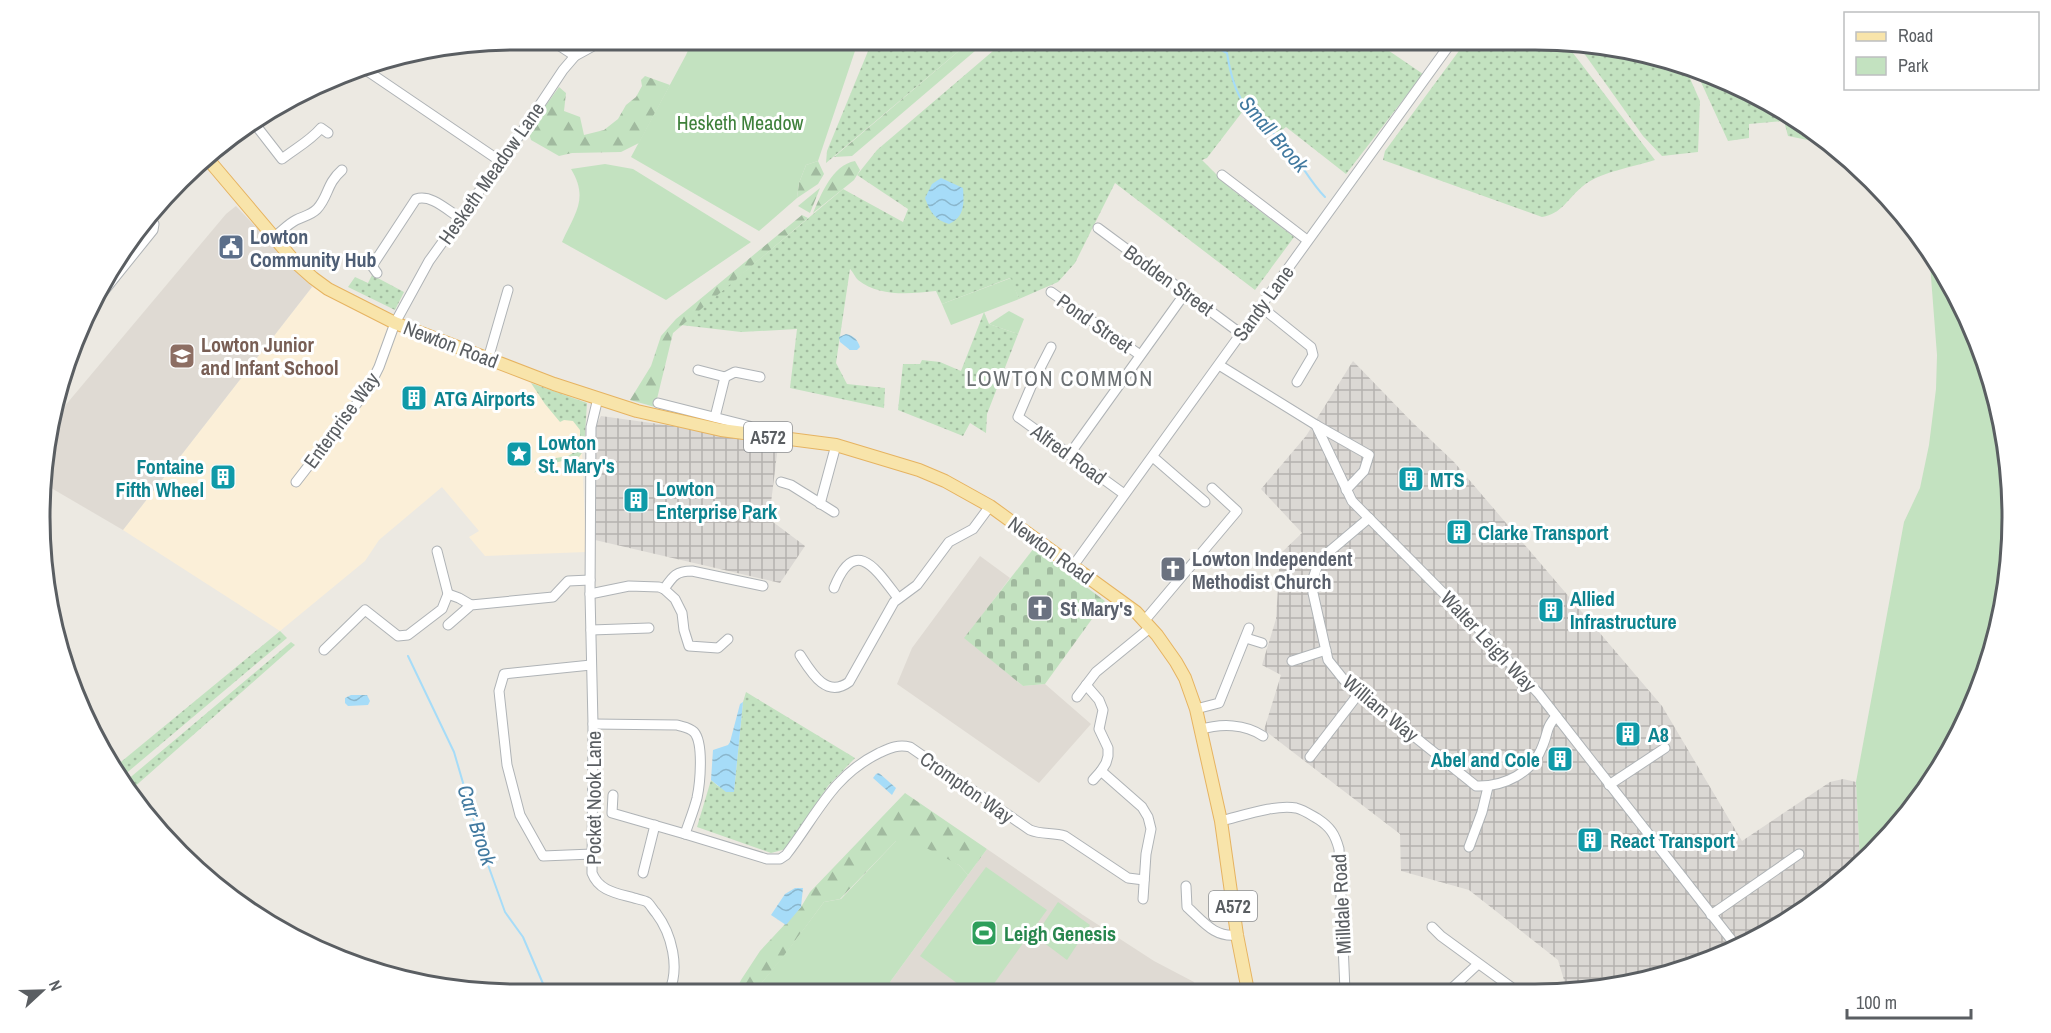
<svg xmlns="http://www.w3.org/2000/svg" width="2051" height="1033" font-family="'Archivo Narrow',sans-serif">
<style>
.commercial{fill:#fbefd8}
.industrial{fill:url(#industrial-grid)}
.education{fill:#dfdad3}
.grass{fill:url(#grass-dots)}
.forest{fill:url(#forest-firs)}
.cemetery{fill:url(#cemetery-stones)}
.park{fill:#c3e2c0}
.water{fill:url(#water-waves)}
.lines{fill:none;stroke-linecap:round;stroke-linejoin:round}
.stream{stroke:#a6dcf8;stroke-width:2}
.minor-casing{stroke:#afb3b6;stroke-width:11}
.major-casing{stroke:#e6b361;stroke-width:14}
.minor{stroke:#fff;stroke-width:9}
.major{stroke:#f8e4aa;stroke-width:12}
.labels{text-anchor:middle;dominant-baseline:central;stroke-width:6;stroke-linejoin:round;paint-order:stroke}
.shield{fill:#fff;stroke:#8c8e91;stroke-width:1.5}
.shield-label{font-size:18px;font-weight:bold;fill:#5a5e62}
.park-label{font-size:20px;fill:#3e803b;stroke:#fff}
.street-label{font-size:20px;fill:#5a5e62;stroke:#fff}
.service-label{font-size:20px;font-weight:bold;fill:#4e5e75;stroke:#fff;text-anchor:start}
.education-label{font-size:20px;font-weight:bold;fill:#785e54;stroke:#fff;text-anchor:start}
.culture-label{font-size:20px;font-weight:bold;fill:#0d838f;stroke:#fff;text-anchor:start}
.worship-label{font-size:20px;font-weight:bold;fill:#5b616d;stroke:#fff;text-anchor:start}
.leisure-label{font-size:20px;font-weight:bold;fill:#27864d;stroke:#fff;text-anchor:start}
.water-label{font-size:21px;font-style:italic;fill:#427aa0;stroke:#fff}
.quarter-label{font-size:22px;letter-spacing:1.5px;fill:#6b7073;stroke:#fff}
.rim{fill:none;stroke:#5a5e62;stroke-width:3}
</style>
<defs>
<pattern id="industrial-grid" width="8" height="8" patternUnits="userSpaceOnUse" patternTransform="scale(1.5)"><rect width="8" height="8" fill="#dbd8d4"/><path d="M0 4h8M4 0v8" fill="none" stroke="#b5b2af"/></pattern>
<pattern id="grass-dots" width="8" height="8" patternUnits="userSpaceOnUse" patternTransform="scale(1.5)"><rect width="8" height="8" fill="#c3e2c0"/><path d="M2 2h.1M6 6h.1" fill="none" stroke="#a1ba9f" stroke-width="1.8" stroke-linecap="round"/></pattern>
<pattern id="forest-firs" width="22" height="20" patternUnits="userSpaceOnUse" patternTransform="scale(1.5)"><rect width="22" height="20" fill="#c3e2c0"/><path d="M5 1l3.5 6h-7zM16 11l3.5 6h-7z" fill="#a1ba9f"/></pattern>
<pattern id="cemetery-stones" width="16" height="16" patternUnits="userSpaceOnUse" patternTransform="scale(1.5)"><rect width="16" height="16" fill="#c3e2c0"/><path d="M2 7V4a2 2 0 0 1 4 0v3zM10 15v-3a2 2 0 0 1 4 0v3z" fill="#a1ba9f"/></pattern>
<pattern id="water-waves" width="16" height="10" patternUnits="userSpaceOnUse" patternTransform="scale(1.5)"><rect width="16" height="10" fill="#a6dcf8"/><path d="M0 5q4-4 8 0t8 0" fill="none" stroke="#8ab6cc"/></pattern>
</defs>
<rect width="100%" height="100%" fill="#ece9e2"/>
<path class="commercial" d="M312,287L531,383L581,423L586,552L485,556L469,537L479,531L442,487L379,540L365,561L280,631L123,530Z"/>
<g class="industrial">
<path d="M1353,361L1412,422L1454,462L1662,706L1742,841L1830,782L1843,779L1856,782L1860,861L1800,913L1717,958L1596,990H1567L1558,960L1469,890L1401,871L1400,834L1264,730L1281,675L1262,665L1276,619L1280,554L1302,533L1261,489L1306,436Z"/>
<path d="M601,416L709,431L778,446L769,519L805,546L780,583L595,540V427Z"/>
</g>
<g class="education">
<path d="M236,206L312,287L123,530L46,485L48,426L226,214Z"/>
<path d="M980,556L1010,578L965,638L1023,686L1045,684L1091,724L1039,783L897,684L912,648Z"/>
<path d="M987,849L1083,915L1154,961L1194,982L1196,991L904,992L890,982Z"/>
</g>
<g class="grass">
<path d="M873,39H973L826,163L827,151Z"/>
<path d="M1007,39L1373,40L1423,74L1346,174L1286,127L1278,133L1246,107L1207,158L1202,160L1230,188L1294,237L1255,290L1115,183L1075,263L1058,282L1019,299L1010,278L942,304L936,291C910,294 879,297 858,280C855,277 853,272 850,269L836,363L847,384L885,388L884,408L790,388L797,329L741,332L681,325L843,189L903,222L908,209L857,175L877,150Z"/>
<path d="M1467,40H1563L1655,160C1634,167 1599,172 1583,186C1568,198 1562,214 1542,217L1383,160L1385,151Z"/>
<path d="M1576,42L1658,55L1684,65L1700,101L1698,152L1662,156L1643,136Z"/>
<path d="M1695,69L1745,88L1825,137L1839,151L1828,149L1827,144L1788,136L1784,121L1749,124V138L1728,141Z"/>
<path d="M372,275L404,292L395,310L348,287L355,277L368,283Z"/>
<path d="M984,312L989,324L1018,334L987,414L986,433L970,423L963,436L898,410L903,364H920L922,360L940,362L961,371Z"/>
<path d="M531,383L587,403L584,450L579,457L546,465L534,473L542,464L556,458L568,456L576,451L580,440V430L573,421L564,420L560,422L545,404Z"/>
<path d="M280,631L287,638L123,776L116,766Z"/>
<path d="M291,642L295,645L132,789L126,781Z"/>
<path d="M746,692L855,758L828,786L786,849L771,853L697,827L711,780L718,786L734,791L743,702Z"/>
</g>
<g class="forest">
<path d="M973,39H989L852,156L834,157Z"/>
<path d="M645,76L670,85L639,143L621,152L572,153L559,156L531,140L528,130L559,87L566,93L564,111L580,117L584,135L604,130L618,119L626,105L636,97L642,86L641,80Z"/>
<path d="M818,161L824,174L818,184L797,198L799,183L806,165Z"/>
<path d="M855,161L860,170L854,180L813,213C821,195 832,165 855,161Z"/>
<path d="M820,188L810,213L798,206Z"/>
<path d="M802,215L808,218L673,333L655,407L630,400L651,366L661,336L676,319Z"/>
<path d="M905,793L987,849L968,875L959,865L896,841L840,899L824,902L784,956L754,992H735L741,980L760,951L801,907L810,892Z"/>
</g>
<path class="cemetery" d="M1034,548L1105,601L1045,684L1023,686L964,638Z"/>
<g class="park">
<path d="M693,39H859L818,161L806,165L799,183L797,198L759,231L631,157L686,55Z"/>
<path d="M605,164L633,169L751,242L666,300L562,242C575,213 589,199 571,169Z"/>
<path d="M1929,251L1948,277L1987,363L2008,454L2011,547L1996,640L1963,727L1894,831L1860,861L1856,782L1904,522L1920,488L1929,445L1936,389L1937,355Z"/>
<path d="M1011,278L1019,299L951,325L942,304Z"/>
<path d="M1009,311L1024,319L1018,334L989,324Z"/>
<path d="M909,839L959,865L968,875L890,982L904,992H754L785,954L824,902L841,899L896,841Z"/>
<path d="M986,867L1047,910L988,992H969L920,956Z"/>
<path d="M1058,902L1090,925L1067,960L1035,936Z"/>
</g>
<g class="water">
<path d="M941,178L963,188C964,203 965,217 949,224C935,220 930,212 925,198L932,184Z"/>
<path d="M846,334C854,336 857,339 860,347L857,350H850L840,342L839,337Z"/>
<path d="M351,695H367L370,701L368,705L348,706L345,703V698Z"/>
<path d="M743,702L734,792H726L711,780L713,750L728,745L730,742L740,704Z"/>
<path d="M879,773L896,788L892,795L873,778L876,774Z"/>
<path d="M795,888H803L801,907L786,925L771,915L785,894Z"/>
</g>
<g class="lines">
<g class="stream">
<path d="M1210,40L1212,45L1227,53C1231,79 1238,102 1257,120C1266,129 1278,135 1286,145C1300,161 1310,182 1325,197"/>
<path d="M408,656L454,752L483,851L505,912L523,937L547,993"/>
</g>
<g class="minor-casing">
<g id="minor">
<path d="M549,39L575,56"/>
<path d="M360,66L500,161"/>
<path d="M254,123L282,159C296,148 310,141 321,128L328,133"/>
<path d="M1222,175L1307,240"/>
<path d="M1098,228L1240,333"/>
<path d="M274,237C281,232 288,224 296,220C304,216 311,215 317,209C329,196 326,184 342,170"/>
<path d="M377,273L372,266L416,199C431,194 447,210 460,218"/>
<path d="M1051,292L1140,355"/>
<path d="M1260,306L1311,347L1313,355L1297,382"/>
<path d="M87,312L153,230L154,224L149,219"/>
<path d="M1051,347L1033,382L1018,417L1124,494"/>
<path d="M488,359L508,290"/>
<path d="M1219,365L1316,425L1352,501L1472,622L1539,694L1737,947"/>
<path d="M698,370L725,377L715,417"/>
<path d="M725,377L735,372L760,377"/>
<path d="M598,398L591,427L590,594L593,724L592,873C599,891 616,893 634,898C637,899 644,900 647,902C650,904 653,910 656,913C672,934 680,968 669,992"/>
<path d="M658,403L749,426L751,435"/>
<path d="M1316,425L1369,455L1364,471L1346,490"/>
<path d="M1069,455L1186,292"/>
<path d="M1153,457L1205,502"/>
<path d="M296,482L368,389L379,367L395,323L429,261L519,136L563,70L575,56L606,39"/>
<path d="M781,482L791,485L834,512"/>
<path d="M820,504L836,445"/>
<path d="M1369,518L1324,556L1317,567L1312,581L1313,593L1328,660L1344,680L1476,786C1504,787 1533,773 1543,745C1549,730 1545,730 1556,716"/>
<path d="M437,551L448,594"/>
<path d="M1073,566L1453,40"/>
<path d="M834,588C855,535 876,569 898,598"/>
<path d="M664,589C673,576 676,571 692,571L763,586"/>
<path d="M590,594L629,586L659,587L664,589L675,599L682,613L684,630L689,646L718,648L728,639"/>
<path d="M1145,620L1237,511L1212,488"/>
<path d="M448,625L471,605L553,597L568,581L590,580"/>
<path d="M591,630L649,628"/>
<path d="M1246,638L1262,643"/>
<path d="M324,650L365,610L398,636L408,635L442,609L448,594L459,598L471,605"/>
<path d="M800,655C811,672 826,699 849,682L894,602L917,585L949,542L973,529L990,506"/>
<path d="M1292,661L1326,650"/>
<path d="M591,665L504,674L499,691L507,765L520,815L543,856L592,854"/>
<path d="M1086,685L1099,700L1103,710L1099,729L1108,748V756L1106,763L1101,771L1142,807L1148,817L1151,829L1146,854L1143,899"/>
<path d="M1077,697L1096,672L1151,627"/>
<path d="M1196,709L1219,703L1249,628"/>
<path d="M593,724L677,725C683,727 689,727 694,732C704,743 700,784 697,798C694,810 689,822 685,834L767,859H780L786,855C817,815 832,776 879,753C890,748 898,744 910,747L1030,830C1042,835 1053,832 1065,836L1128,878L1144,880"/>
<path d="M1200,730C1221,723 1245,724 1263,736"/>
<path d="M1310,757L1360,692"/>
<path d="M1093,780L1101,771"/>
<path d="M1609,785L1665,748"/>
<path d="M613,795L612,813L685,834"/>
<path d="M1221,821C1242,816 1276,804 1296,808C1304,810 1311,815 1318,819C1330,827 1335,834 1339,849L1345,991"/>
<path d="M1469,847L1482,812L1488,787"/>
<path d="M643,873L655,825"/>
<path d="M1186,886L1187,907C1203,921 1214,938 1237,935"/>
<path d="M1711,915L1799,854"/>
<path d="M1432,927L1441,936L1515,990"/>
<path d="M1450,990L1478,964"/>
</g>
</g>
<g class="major-casing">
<path id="major" d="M207,158L295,262L313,278L328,289L395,323L554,384L637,411L721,430L836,445L919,470L945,481L990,506L1136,612L1157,635L1176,662L1185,678L1196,709L1221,821L1237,935L1248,991"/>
</g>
<use href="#minor" class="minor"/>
<use href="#major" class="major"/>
</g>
<defs>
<g id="civic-square" transform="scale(1.35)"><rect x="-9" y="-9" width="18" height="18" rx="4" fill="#5c6f8a" stroke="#fff"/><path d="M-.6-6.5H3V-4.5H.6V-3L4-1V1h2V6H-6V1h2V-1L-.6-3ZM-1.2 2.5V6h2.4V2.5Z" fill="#fff"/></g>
<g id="school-square" transform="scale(1.35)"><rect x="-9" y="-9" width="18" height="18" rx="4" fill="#8d6e63" stroke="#fff"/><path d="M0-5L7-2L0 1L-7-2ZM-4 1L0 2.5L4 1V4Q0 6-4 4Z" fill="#fff"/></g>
<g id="building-square" transform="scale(1.35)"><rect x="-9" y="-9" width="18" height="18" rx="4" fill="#0f9aa8" stroke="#fff"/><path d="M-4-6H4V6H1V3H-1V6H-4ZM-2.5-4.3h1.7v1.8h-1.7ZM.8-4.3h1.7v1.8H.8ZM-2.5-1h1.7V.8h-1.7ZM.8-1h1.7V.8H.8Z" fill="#fff"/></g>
<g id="sight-square" transform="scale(1.35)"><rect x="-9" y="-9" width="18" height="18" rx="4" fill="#0f9aa8" stroke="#fff"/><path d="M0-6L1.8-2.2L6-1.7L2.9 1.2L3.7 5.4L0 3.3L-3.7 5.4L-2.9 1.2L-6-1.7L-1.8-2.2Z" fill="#fff"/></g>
<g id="church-square" transform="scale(1.35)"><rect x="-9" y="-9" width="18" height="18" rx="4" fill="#6b7280" stroke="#fff"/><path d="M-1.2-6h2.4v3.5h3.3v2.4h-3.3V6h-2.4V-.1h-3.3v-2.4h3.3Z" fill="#fff"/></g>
<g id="stadium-square" transform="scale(1.35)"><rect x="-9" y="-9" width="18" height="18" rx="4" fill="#2e9e5b" stroke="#fff"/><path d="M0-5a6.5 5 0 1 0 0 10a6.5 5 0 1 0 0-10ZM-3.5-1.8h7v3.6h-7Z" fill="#fff"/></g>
</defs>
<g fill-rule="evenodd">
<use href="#civic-square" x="231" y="247"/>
<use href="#school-square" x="182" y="356"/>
<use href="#building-square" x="414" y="398"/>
<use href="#sight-square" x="519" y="454"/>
<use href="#building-square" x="223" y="477"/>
<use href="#building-square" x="1411" y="479"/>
<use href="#building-square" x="636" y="500"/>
<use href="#building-square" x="1459" y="532"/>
<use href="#church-square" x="1173" y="569"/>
<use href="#church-square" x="1040" y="608"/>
<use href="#building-square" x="1551" y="610"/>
<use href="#building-square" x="1628" y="734"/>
<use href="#building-square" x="1560" y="759"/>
<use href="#building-square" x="1590" y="840"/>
<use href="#stadium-square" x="984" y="933"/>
</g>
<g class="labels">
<g class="shield">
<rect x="744" y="422" width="48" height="30" rx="4.5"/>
<rect x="1209" y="891" width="48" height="30" rx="4.5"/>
</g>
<g class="shield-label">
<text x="768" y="437">A572</text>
<text x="1233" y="906">A572</text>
</g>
<g class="park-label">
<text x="740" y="122">Hesketh Meadow</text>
</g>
<g class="street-label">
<text transform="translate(491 173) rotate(-55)">Hesketh Meadow Lane</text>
<text transform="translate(1169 280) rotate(36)">Bodden Street</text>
<text transform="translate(1263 303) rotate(-54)">Sandy Lane</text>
<text transform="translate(1095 323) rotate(35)">Pond Street</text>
<text transform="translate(451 344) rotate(21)">Newton Road</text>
<text transform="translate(341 420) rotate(-54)">Enterprise Way</text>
<text transform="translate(1069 454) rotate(36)">Alfred Road</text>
<text transform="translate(1051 550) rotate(36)">Newton Road</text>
<text transform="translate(1489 641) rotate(47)">Walter Leigh Way</text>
<text transform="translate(1381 708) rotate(40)">William Way</text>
<text transform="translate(967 787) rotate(35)">Crompton Way</text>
<text transform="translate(593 798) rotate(-90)">Pocket Nook Lane</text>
<text transform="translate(1341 904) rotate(-93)">Milldale Road</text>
</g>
<g class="service-label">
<text x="250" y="236">Lowton<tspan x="250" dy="23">Community Hub</tspan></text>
</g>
<g class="education-label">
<text x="201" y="344">Lowton Junior<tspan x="201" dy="23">and Infant School</tspan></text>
</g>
<g class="culture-label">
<text x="434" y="398">ATG Airports</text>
<text x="538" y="442">Lowton<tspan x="538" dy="23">St. Mary's</tspan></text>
<text x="204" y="466" text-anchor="end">Fontaine<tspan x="204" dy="23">Fifth Wheel</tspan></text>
<text x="1430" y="479">MTS</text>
<text x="656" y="488">Lowton<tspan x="656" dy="23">Enterprise Park</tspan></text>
<text x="1478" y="532">Clarke Transport</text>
<text x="1570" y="598">Allied<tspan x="1570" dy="23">Infrastructure</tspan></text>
<text x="1648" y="734">A8</text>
<text x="1540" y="759" text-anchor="end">Abel and Cole</text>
<text x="1610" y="840">React Transport</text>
</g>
<g class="worship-label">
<text x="1192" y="558">Lowton Independent<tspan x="1192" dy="23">Methodist Church</tspan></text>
<text x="1060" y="608">St Mary's</text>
</g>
<g class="leisure-label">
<text x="1004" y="933">Leigh Genesis</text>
</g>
<g class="water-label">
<text transform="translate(1274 134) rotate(49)">Small Brook</text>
<text transform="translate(477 825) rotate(72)">Carr Brook</text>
</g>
<g class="quarter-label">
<text x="1060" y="378">LOWTON COMMON</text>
</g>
</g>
<path d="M0 0H2051V1033H0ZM517 50H1535A467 467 0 0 1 2002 517V517A467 467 0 0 1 1535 984H517A467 467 0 0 1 50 517V517A467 467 0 0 1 517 50Z" fill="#fff" fill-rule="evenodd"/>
<path class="rim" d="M517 50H1535A467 467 0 0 1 2002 517V517A467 467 0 0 1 1535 984H517A467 467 0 0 1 50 517V517A467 467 0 0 1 517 50Z"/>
<rect x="1844" y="12" width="195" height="78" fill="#ffffff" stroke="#bdbfc0" stroke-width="1.5"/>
<rect x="1856" y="32" width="30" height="9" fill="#f8e4aa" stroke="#bdbfc0" stroke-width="1.5"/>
<text x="1898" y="42" font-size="18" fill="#5a5e62">Road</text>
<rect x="1856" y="57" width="30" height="18" fill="#c3e2c0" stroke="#bdbfc0" stroke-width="1.5"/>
<text x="1898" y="72" font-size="18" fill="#5a5e62">Park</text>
<g transform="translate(42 991) rotate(68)" stroke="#ffffff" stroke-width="4.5" paint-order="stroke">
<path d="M0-4.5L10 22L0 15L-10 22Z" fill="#5a5e62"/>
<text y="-9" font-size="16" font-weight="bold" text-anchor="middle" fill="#5a5e62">N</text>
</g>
<path d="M1847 1009v9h124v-9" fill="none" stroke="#5a5e62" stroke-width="3"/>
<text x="1856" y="1009" font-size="18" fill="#5a5e62" stroke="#ffffff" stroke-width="4.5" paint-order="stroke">100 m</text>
</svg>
